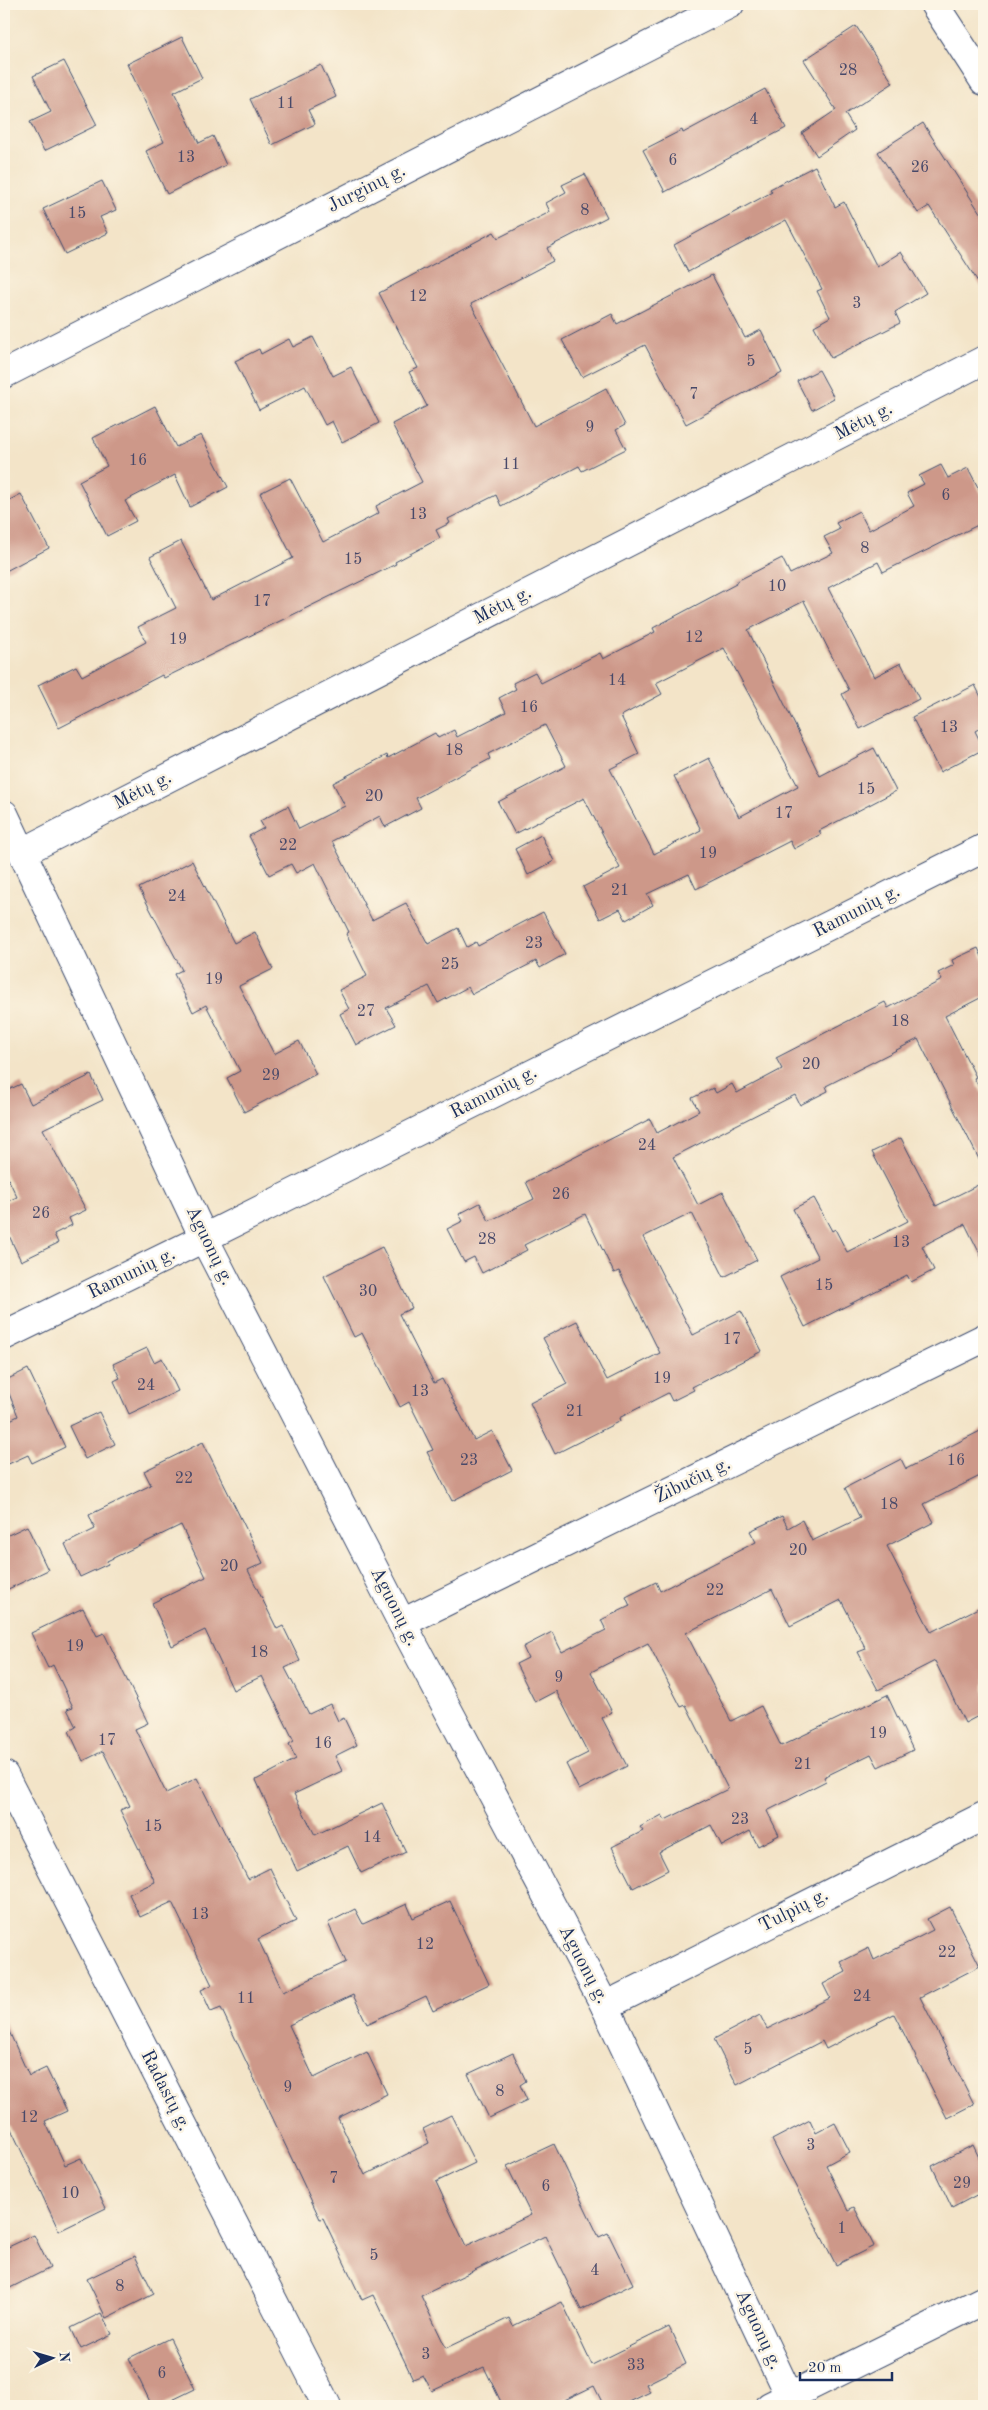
<svg xmlns="http://www.w3.org/2000/svg" width="988" height="2410" font-family="'Old Standard TT',serif">
<style>
.building{fill:#cd9889;fill-rule:evenodd}
.lines{fill:none;stroke-linecap:round;stroke-linejoin:round}
.street-casing{stroke:#3b4a6e;stroke-width:30}
.street{stroke:#fff;stroke-width:28}
.labels{text-anchor:middle;dominant-baseline:central;stroke-width:5;stroke-linejoin:round;paint-order:stroke}
.number-label{font-size:16px;fill:#484969}
.street-label{font-size:19px;fill:#1b2f5e;stroke:#fcf5e5}
</style>
<rect width="100%" height="100%" fill="#fcf5e5"/>
<filter id="ink" filterUnits="userSpaceOnUse"><feTurbulence type="fractalNoise" baseFrequency=".02" numOctaves="2"/><feDisplacementMap in="SourceGraphic" scale="10" xChannelSelector="R" yChannelSelector="G"/><feConvolveMatrix kernelMatrix="1 2 1 2 8 2 1 2 1" color-interpolation-filters="sRGB"/></filter>
<filter id="wash" filterUnits="userSpaceOnUse"><feTurbulence type="fractalNoise" baseFrequency=".0096" numOctaves="4" result="noise"/><feDisplacementMap in="SourceGraphic" scale="20" xChannelSelector="R" yChannelSelector="G"/><feGaussianBlur stdDeviation="1.12" result="paint"/><feColorMatrix in="noise" values="0 0 0 0 0 0 0 0 0 0 0 0 0 0 0 0 0 1.4 0 .05"/><feComposite in="paint" operator="in"/></filter>
<g filter="url(#wash)">
<rect width="100%" height="100%" fill="#f3e4c8"/>
<g id="blocks">
<g class="building">
<path d="M856,26L893,83L845,114L855,130L817,156L802,133L836,110L804,60Z"/>
<path d="M182,37L202,78L174,92L199,143L213,136L226,165L167,194L146,151L164,142L127,64Z"/>
<path d="M64,61L97,125L44,151L30,122L51,112L33,76Z"/>
<path d="M321,65L336,97L308,110L315,124L272,145L250,99Z"/>
<path d="M765,89L786,128L665,192L643,150L682,130L683,133Z"/>
<path d="M923,123L984,219V291L929,206L918,213L878,152Z"/>
<path d="M815,166L835,207L844,202L877,267L901,252L926,293L895,312L900,323L831,358L814,326L830,317L817,291L822,289L786,220L688,272L674,245L772,192L770,189Z"/>
<path d="M585,174L607,217L547,248L553,261L471,304L534,426L606,388L625,425L616,430L626,449L582,471L579,466L501,506L496,495L448,519L450,523L436,530L440,538L395,562L396,564L164,678L162,675L59,728L38,685L76,666L82,676L146,642L138,627L176,608L150,557L181,541L211,600L293,558L260,493L290,478L323,542L379,513L376,506L422,482L392,424L427,406L409,372L418,368L379,293L494,232L498,238L550,212L546,203L566,192L562,185Z"/>
<path d="M102,181L116,210L100,217L108,233L65,254L43,209Z"/>
<path d="M712,275L745,338L761,330L782,373L686,424L645,345L582,377L562,340L612,314L617,324Z"/>
<path d="M313,337L333,376L351,367L379,423L342,442L332,421L325,425L305,386L259,410L235,361L259,349L261,354L289,339L293,347Z"/>
<path d="M819,370L834,398L812,410L797,381Z"/>
<path d="M155,406L176,447L201,435L228,487L190,507L175,475L125,501L136,521L107,536L79,481L107,466L93,438Z"/>
<path d="M941,465L948,478L968,468L984,499V522L883,572L878,562L828,588L874,677L901,663L919,699L860,729L842,694L849,690L804,601L748,630L820,776L874,748L896,791L819,831L821,834L794,849L790,841L696,889L689,874L647,894L653,905L626,920L620,909L600,919L583,887L620,868L584,798L515,834L498,802L566,766L545,725L488,754L490,759L416,798L421,808L385,827L380,816L332,841L372,920L406,903L428,944L458,928L467,947L476,942L478,946L543,912L565,954L540,968L536,961L472,994L468,987L438,1003L429,986L386,1008L396,1025L356,1045L340,1014L349,1009L339,990L367,976L346,934L349,932L315,863L296,873L291,864L269,875L249,836L264,828L260,821L288,806L299,829L345,806L333,783L387,755L388,758L435,733L438,738L454,730L457,737L506,712L499,698L516,689L513,683L535,672L541,683L600,653L603,659L655,632L653,628L736,584L735,582L782,558L790,574L833,553L824,537L840,529L836,523L859,511L869,530L914,506L907,493L924,484L919,476ZM724,648L798,786L739,817L709,758L674,776L701,830L654,854L610,769L639,754L621,716L662,694L656,683Z"/>
<path d="M21,494L49,548L4,572V503Z"/>
<path d="M975,685L984,703V726L975,731L984,749L940,772L912,717Z"/>
<path d="M541,835L554,861L528,875L515,849Z"/>
<path d="M192,861L234,943L255,932L273,969L239,986L274,1054L299,1041L316,1074L244,1112L227,1078L240,1071L206,1005L193,1012L174,974L182,970L139,888Z"/>
<path d="M978,948L984,961V996L945,1016L976,1077L974,1078L984,1097V1169L918,1039L826,1086L828,1091L800,1105L795,1095L673,1157L698,1205L723,1192L757,1260L724,1277L692,1213L643,1237L693,1335L741,1311L762,1351L692,1387L694,1390L672,1401L668,1393L619,1418L620,1421L555,1454L530,1403L567,1384L543,1338L577,1321L607,1380L660,1353L619,1271L614,1273L585,1214L524,1245L527,1250L482,1273L474,1257L464,1262L447,1229L463,1221L459,1214L480,1203L489,1221L534,1199L526,1182L650,1119L657,1133L699,1111L692,1098L713,1088L716,1093L732,1084L737,1093L782,1069L776,1058L885,1002L888,1008L942,980L938,973L954,965L952,960Z"/>
<path d="M91,1075L103,1100L43,1129L86,1210L69,1218L72,1225L54,1234L58,1243L21,1261L4,1225V1203L17,1197L4,1170V1092L21,1084L31,1104Z"/>
<path d="M901,1138L936,1206L984,1182V1262L965,1224L922,1246L934,1270L911,1282L907,1275L805,1327L780,1277L818,1258L793,1209L814,1198L832,1231L835,1229L847,1252L908,1221L872,1152Z"/>
<path d="M382,1247L412,1308L399,1314L434,1383L442,1379L474,1440L492,1431L512,1470L452,1501L427,1452L433,1450L409,1402L400,1407L362,1333L354,1337L324,1276Z"/>
<path d="M147,1348L154,1362L162,1358L178,1391L129,1414L114,1381L120,1378L113,1364Z"/>
<path d="M28,1369L65,1447L32,1463L28,1455L4,1466V1423L18,1416L4,1381Z"/>
<path d="M99,1412L115,1444L85,1459L69,1426Z"/>
<path d="M984,1429V1474L924,1504L934,1522L887,1546L931,1632L984,1605V1713L965,1723L935,1661L878,1690L858,1652L866,1649L841,1600L790,1626L772,1589L686,1633L731,1721L761,1706L781,1746L887,1695L913,1750L878,1767L871,1754L824,1777L826,1781L767,1811L779,1835L758,1846L750,1831L722,1846L711,1825L659,1852L668,1870L633,1888L612,1847L643,1831L640,1827L662,1815L665,1820L728,1789L686,1705L681,1707L648,1643L591,1672L612,1712L602,1718L627,1766L579,1790L566,1764L588,1753L556,1691L535,1702L516,1664L528,1658L523,1647L552,1632L562,1652L606,1630L601,1620L630,1606L626,1597L656,1582L660,1591L756,1542L750,1531L782,1516L788,1528L802,1520L812,1541L860,1518L845,1488L901,1459L906,1469Z"/>
<path d="M203,1442L263,1563L248,1570L277,1629L283,1626L300,1661L285,1668L309,1714L330,1704L338,1721L344,1718L357,1745L335,1756L342,1771L294,1794L315,1835L382,1803L406,1852L361,1873L348,1846L297,1871L256,1780L296,1759L289,1744L294,1741L262,1676L233,1690L205,1630L172,1646L152,1603L206,1577L181,1525L107,1561L108,1564L80,1577L65,1544L95,1529L89,1515L151,1485L144,1471Z"/>
<path d="M27,1526L48,1570L4,1591V1537Z"/>
<path d="M83,1608L97,1636L104,1633L148,1723L135,1729L166,1793L197,1778L248,1879L270,1868L296,1921L258,1939L283,1992L346,1962L328,1923L355,1909L363,1924L407,1904L413,1918L450,1901L489,1984L433,2011L426,1996L367,2024L353,1995L289,2025L314,2078L367,2052L387,2094L338,2118L365,2175L429,2143L423,2129L451,2115L475,2163L436,2182L466,2246L531,2215L507,2166L554,2144L599,2237L608,2233L633,2284L581,2310L545,2236L421,2296L446,2348L509,2318L513,2326L562,2302L592,2365L669,2327L686,2364L646,2384L650,2392L621,2406H604L594,2386L552,2406H503L484,2367L432,2391L423,2375L413,2379L373,2295L362,2300L323,2218L320,2219L221,2008L211,2012L201,1990L212,1985L172,1902L140,1917L129,1894L155,1882L120,1810L130,1806L103,1751L83,1761L69,1731L76,1727L67,1709L73,1707L53,1665L48,1668L31,1633Z"/>
<path d="M950,1907L980,1966L920,1997L974,2104L947,2118L894,2014L826,2049L822,2041L737,2085L714,2039L760,2015L767,2029L830,1998L823,1984L846,1972L841,1962L869,1948L874,1960L933,1930L927,1919Z"/>
<path d="M4,2020L29,2076L46,2068L67,2111L45,2121L65,2165L81,2158L106,2208L59,2231L4,2114Z"/>
<path d="M513,2053L526,2081L520,2085L527,2100L489,2118L468,2074Z"/>
<path d="M810,2120L816,2133L835,2123L850,2152L826,2165L848,2210L854,2207L874,2246L836,2265L772,2140Z"/>
<path d="M973,2145L984,2168V2191L952,2208L932,2166Z"/>
<path d="M34,2235L50,2268L4,2291V2249Z"/>
<path d="M135,2256L154,2294L106,2318L87,2279Z"/>
<path d="M101,2313L112,2334L81,2349L71,2328Z"/>
<path d="M170,2338L195,2389L160,2406H152L129,2358Z"/>
</g>
</g>
</g>
<g filter="url(#ink)">
<use href="#blocks" fill-opacity="0" stroke="#3b4a6e" stroke-width="1"/>
<g class="lines">
<g class="street-casing">
<g id="street">
<path d="M934,4L984,81"/>
<path d="M4,374L730,4"/>
<path d="M4,814L204,1238L402,1623L605,2006L789,2396"/>
<path d="M23,852L984,360"/>
<path d="M4,1336L204,1238L984,848"/>
<path d="M402,1623L984,1338"/>
<path d="M4,1775L327,2406"/>
<path d="M605,2006L984,1816"/>
<path d="M770,2406L984,2300"/>
</g>
</g>
<use href="#street" class="street"/>
</g>
</g>
<g class="labels">
<g class="number-label">
<text x="848" y="71">28</text>
<text x="286" y="104">11</text>
<text x="754" y="120">4</text>
<text x="186" y="158">13</text>
<text x="673" y="161">6</text>
<text x="920" y="168">26</text>
<text x="585" y="211">8</text>
<text x="77" y="214">15</text>
<text x="418" y="297">12</text>
<text x="857" y="304">3</text>
<text x="751" y="362">5</text>
<text x="694" y="395">7</text>
<text x="590" y="428">9</text>
<text x="138" y="461">16</text>
<text x="511" y="465">11</text>
<text x="946" y="496">6</text>
<text x="418" y="515">13</text>
<text x="865" y="549">8</text>
<text x="353" y="560">15</text>
<text x="777" y="587">10</text>
<text x="262" y="602">17</text>
<text x="694" y="638">12</text>
<text x="178" y="640">19</text>
<text x="617" y="681">14</text>
<text x="529" y="708">16</text>
<text x="949" y="728">13</text>
<text x="454" y="751">18</text>
<text x="866" y="790">15</text>
<text x="374" y="797">20</text>
<text x="784" y="814">17</text>
<text x="288" y="846">22</text>
<text x="708" y="854">19</text>
<text x="620" y="891">21</text>
<text x="177" y="897">24</text>
<text x="534" y="944">23</text>
<text x="450" y="965">25</text>
<text x="214" y="980">19</text>
<text x="366" y="1012">27</text>
<text x="900" y="1022">18</text>
<text x="811" y="1065">20</text>
<text x="271" y="1076">29</text>
<text x="647" y="1146">24</text>
<text x="561" y="1195">26</text>
<text x="41" y="1214">26</text>
<text x="487" y="1240">28</text>
<text x="901" y="1243">13</text>
<text x="824" y="1286">15</text>
<text x="368" y="1292">30</text>
<text x="732" y="1340">17</text>
<text x="662" y="1379">19</text>
<text x="146" y="1386">24</text>
<text x="420" y="1392">13</text>
<text x="575" y="1412">21</text>
<text x="469" y="1461">23</text>
<text x="956" y="1461">16</text>
<text x="184" y="1479">22</text>
<text x="889" y="1505">18</text>
<text x="798" y="1551">20</text>
<text x="229" y="1567">20</text>
<text x="715" y="1591">22</text>
<text x="75" y="1647">19</text>
<text x="259" y="1653">18</text>
<text x="559" y="1678">9</text>
<text x="878" y="1734">19</text>
<text x="107" y="1741">17</text>
<text x="323" y="1744">16</text>
<text x="803" y="1765">21</text>
<text x="740" y="1820">23</text>
<text x="153" y="1827">15</text>
<text x="372" y="1838">14</text>
<text x="200" y="1915">13</text>
<text x="425" y="1945">12</text>
<text x="947" y="1953">22</text>
<text x="862" y="1997">24</text>
<text x="246" y="1999">11</text>
<text x="748" y="2050">5</text>
<text x="288" y="2088">9</text>
<text x="500" y="2092">8</text>
<text x="29" y="2118">12</text>
<text x="811" y="2146">3</text>
<text x="334" y="2179">7</text>
<text x="962" y="2184">29</text>
<text x="546" y="2187">6</text>
<text x="70" y="2194">10</text>
<text x="842" y="2229">1</text>
<text x="374" y="2256">5</text>
<text x="595" y="2271">4</text>
<text x="120" y="2287">8</text>
<text x="426" y="2355">3</text>
<text x="636" y="2366">33</text>
<text x="162" y="2374">6</text>
</g>
<g class="street-label">
<text transform="translate(367 189) rotate(-27)">Jurginų g.</text>
<text transform="translate(864 422) rotate(-27)">Mėtų g.</text>
<text transform="translate(503 606) rotate(-27)">Mėtų g.</text>
<text transform="translate(143 791) rotate(-27)">Mėtų g.</text>
<text transform="translate(857 912) rotate(-27)">Ramunių g.</text>
<text transform="translate(494 1093) rotate(-27)">Ramunių g.</text>
<text transform="translate(209 1246) rotate(64)">Aguonų g.</text>
<text transform="translate(132 1274) rotate(-26)">Ramunių g.</text>
<text transform="translate(693 1481) rotate(-26)">Žibučių g.</text>
<text transform="translate(394 1607) rotate(63)">Aguonų g.</text>
<text transform="translate(794 1911) rotate(-27)">Tulpių g.</text>
<text transform="translate(583 1965) rotate(62)">Aguonų g.</text>
<text transform="translate(165 2091) rotate(63)">Radastų g.</text>
<text transform="translate(758 2330) rotate(65)">Aguonų g.</text>
</g>
</g>
<rect width="988" height="2410" fill="none" stroke="#fcf5e5" stroke-width="20"/>
<g transform="translate(52 2358) rotate(85)" stroke="#fcf5e5" stroke-width="4" paint-order="stroke">
<path d="M0-4L9 19L0 12L-9 19Z" fill="#1b2f5e"/>
<text y="-8" font-size="14" font-weight="bold" text-anchor="middle" fill="#1b2f5e">N</text>
</g>
<path d="M800 2372v8h92v-8" fill="none" stroke="#1b2f5e" stroke-width="2.5"/>
<text x="808" y="2372" font-size="15" fill="#1b2f5e" stroke="#fcf5e5" stroke-width="4" paint-order="stroke">20 m</text>
</svg>
